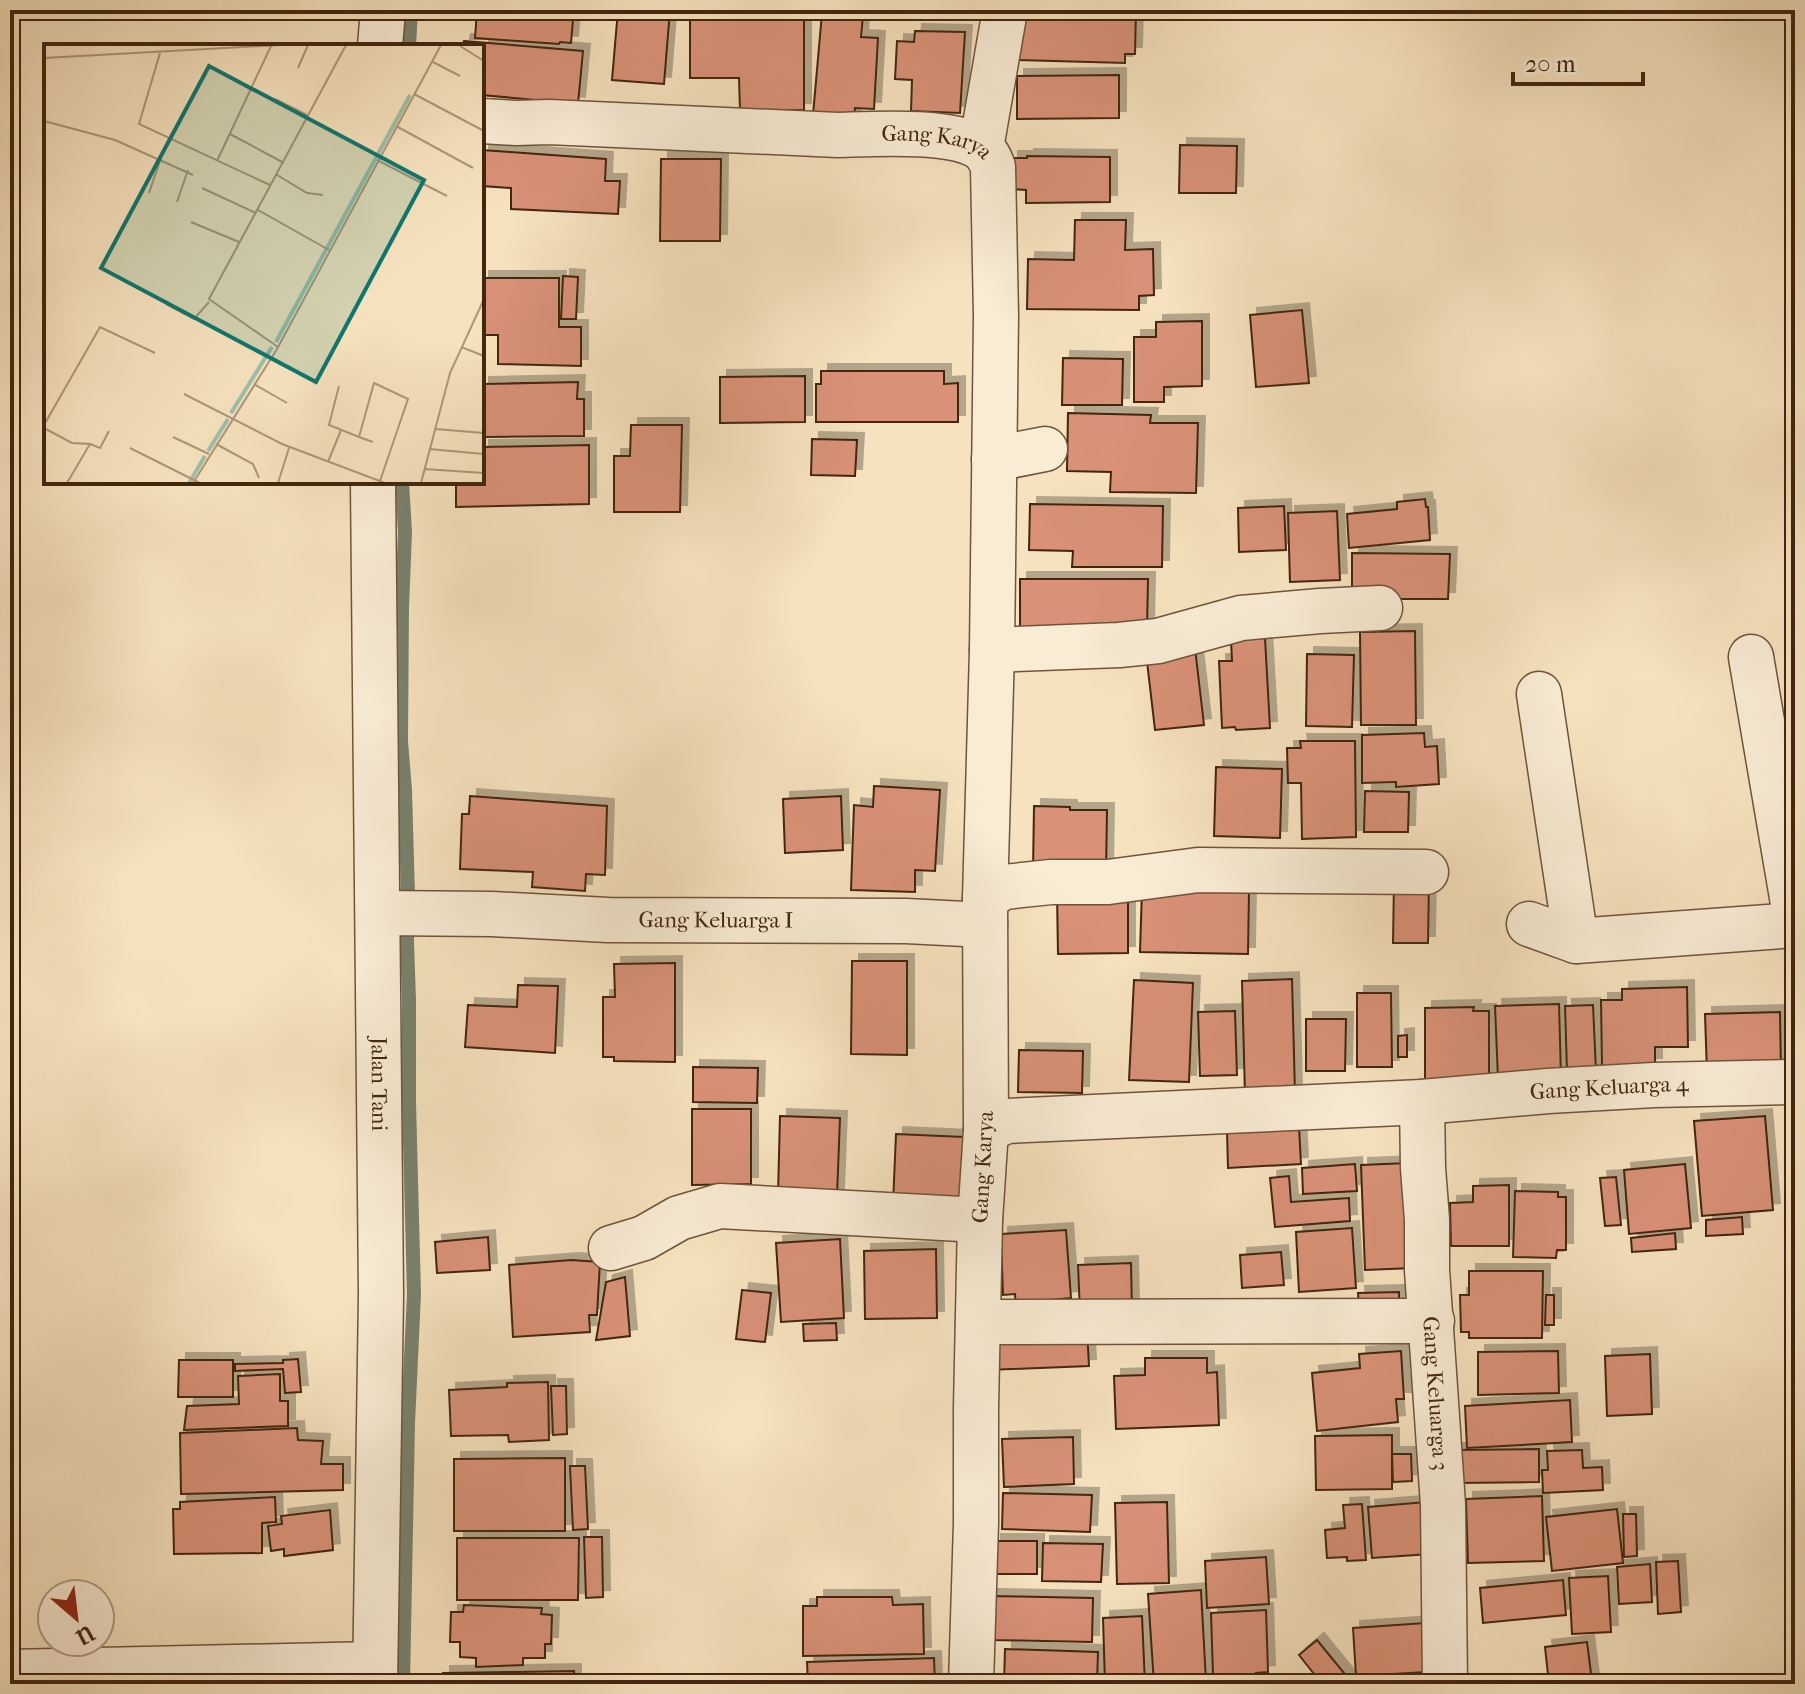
<svg xmlns="http://www.w3.org/2000/svg" width="1805" height="1694" font-family="'IM FELL French Canon',serif">
<style>
.lines{fill:none;stroke-linecap:round;stroke-linejoin:round}
.stream{stroke:#79816d;stroke-width:14}
.building{fill:#d99177;stroke:#42250f;stroke-width:2;filter:url(#shadow)}
.minor-casing{stroke:#6f543b;stroke-width:47}
.minor{stroke:#f9ecd5;stroke-width:44}
.labels{text-anchor:middle;dominant-baseline:central;stroke-width:7;stroke-linejoin:round;paint-order:stroke}
.street-label{font-size:22px;fill:#42250f;stroke:#f9ecd5}
.inset-river{fill:none;stroke:#9ebfab;stroke-width:4}
.inset-road{fill:none;stroke:#ae9678;stroke-width:2}
.view{fill:#0f766e;fill-opacity:0.15;stroke:#0f766e;stroke-width:4}
.inset-edge{fill:none;stroke:#42250f;stroke-width:4}
</style>
<defs>
<filter id="shadow"><feDropShadow dx="7" dy="-7" stdDeviation="0" flood-color="#0004"/></filter>
</defs>
<rect width="100%" height="100%" fill="#f6e2be"/>
<filter id="stains"><feTurbulence type="fractalNoise" baseFrequency=".0025" numOctaves="4"/><feColorMatrix values="0 0 0 0 .2 0 0 0 0 .09 0 0 0 0 .02 0 0 0 .5 -.17"/></filter>
<radialGradient id="worn" r=".72"><stop offset=".6" stop-color="#630" stop-opacity="0"/><stop offset="1" stop-color="#630" stop-opacity=".3"/></radialGradient>
<g class="lines">
<g class="stream">
<path d="M409,46L411,10"/>
<path d="M402,482L405,532L402,608L401,741L405,790L408,896L407,942L409,1000V1102L414,1294L408,1423L403,1684"/>
</g>
</g>
<g class="building">
<path d="M477,10H562L561,18L573,20L571,43L560,42L559,44L475,38Z"/>
<path d="M618,10H670L664,84L612,80Z"/>
<path d="M1020,10H1136L1135,54H1125V63L1018,60Z"/>
<path d="M822,13L863,16L861,37L878,38L874,109L855,108L854,119L813,115Z"/>
<path d="M804,14V110L740,111L739,78H690V18Z"/>
<path d="M915,31L965,32L960,113L911,111L912,80L895,79L897,41L914,42Z"/>
<path d="M464,41L583,51L578,104L482,95V46H463Z"/>
<path d="M1119,75V118L1017,119V76Z"/>
<path d="M1180,145L1237,146L1236,193H1179Z"/>
<path d="M482,150L606,159L605,181H620L618,214L511,209V188L482,186Z"/>
<path d="M1027,156L1110,157V202L1026,203V190L1011,189V158H1027Z"/>
<path d="M661,159H721L720,241H660Z"/>
<path d="M1075,220H1126L1125,250L1153,249L1154,295L1139,296V310L1027,309L1028,259L1074,260Z"/>
<path d="M563,276L578,277L576,319H561Z"/>
<path d="M482,278H559V327H581V366L498,364V335H482Z"/>
<path d="M1302,310L1309,383L1256,387L1250,315Z"/>
<path d="M1202,321V386L1164,387V402H1134V337H1156V322Z"/>
<path d="M1063,358L1123,359L1122,405H1062Z"/>
<path d="M821,371H944V384L958,383V422H816V384H821Z"/>
<path d="M805,376V422L720,423V377Z"/>
<path d="M578,382L577,399H584V436L482,437V384Z"/>
<path d="M1068,413L1151,415L1150,423H1198L1196,493L1110,492L1111,472L1067,471Z"/>
<path d="M631,425H682L680,512H614V456H630Z"/>
<path d="M812,439L857,440L855,476L811,475Z"/>
<path d="M589,445V504L456,507V482H482V447Z"/>
<path d="M1425,499L1426,507H1428L1430,540L1349,548L1347,514L1397,509V502Z"/>
<path d="M1030,504L1163,506L1162,567H1072L1073,551L1029,550Z"/>
<path d="M1284,506L1286,550L1239,552L1238,508Z"/>
<path d="M1337,511L1340,580L1290,582L1288,513Z"/>
<path d="M1352,553L1450,554L1448,599H1352Z"/>
<path d="M1020,579H1148L1147,631L1020,630Z"/>
<path d="M1415,631L1416,725H1361L1360,632Z"/>
<path d="M1265,638L1270,728L1236,730L1235,727L1222,728L1219,661H1232L1231,640Z"/>
<path d="M1195,648L1204,725L1155,730L1146,653Z"/>
<path d="M1307,654L1354,655L1352,727L1306,726Z"/>
<path d="M1424,733L1425,747L1437,746L1439,784L1396,787V782L1362,783V735Z"/>
<path d="M1300,741H1355L1356,837L1302,839L1301,783H1288L1287,748H1301Z"/>
<path d="M1216,767L1282,769L1280,838L1214,836Z"/>
<path d="M874,786L940,790L935,871L915,870V892L851,890L854,805L873,807Z"/>
<path d="M1365,791L1409,792L1408,832H1364Z"/>
<path d="M470,796L607,806L605,875L586,874L585,891L532,887L533,872L460,869L462,814H469Z"/>
<path d="M841,796L843,850L785,853L783,799Z"/>
<path d="M1034,806L1070,807V810H1107L1106,876L1033,870Z"/>
<path d="M1394,882H1429L1428,943H1393Z"/>
<path d="M1142,889L1249,892L1248,954L1140,952Z"/>
<path d="M1128,892V953L1058,954L1057,893Z"/>
<path d="M852,961H907V1055L851,1054Z"/>
<path d="M675,963V1062L614,1061V1057H603V997H615L614,964Z"/>
<path d="M1292,979L1295,1093L1245,1095L1242,981Z"/>
<path d="M1134,980L1193,983L1189,1082L1129,1080Z"/>
<path d="M518,985L558,986L555,1053L465,1047L468,1005L517,1007Z"/>
<path d="M1687,987L1688,1047H1655V1065L1602,1067L1601,1000H1622V989Z"/>
<path d="M1357,993H1391L1392,1067H1357Z"/>
<path d="M1559,1004L1561,1077L1498,1079L1495,1006Z"/>
<path d="M1593,1005L1596,1071L1567,1072L1565,1006Z"/>
<path d="M1474,1007L1473,1011H1489V1081L1425,1093V1008Z"/>
<path d="M1235,1011L1237,1075L1200,1076L1198,1012Z"/>
<path d="M1780,1012L1781,1071L1707,1073L1705,1014Z"/>
<path d="M1306,1019H1346L1345,1071H1306Z"/>
<path d="M1407,1035V1057H1398V1036Z"/>
<path d="M1019,1050L1083,1051L1082,1093L1018,1092Z"/>
<path d="M693,1067L758,1068L757,1103L693,1102Z"/>
<path d="M692,1109H751V1184L692,1185Z"/>
<path d="M780,1116L840,1118L837,1196L778,1195Z"/>
<path d="M1765,1116L1773,1210L1702,1216L1694,1121Z"/>
<path d="M1299,1127L1301,1164L1228,1168L1227,1131Z"/>
<path d="M896,1134L964,1137L961,1206L893,1204Z"/>
<path d="M1408,1163L1413,1268L1365,1270L1361,1165Z"/>
<path d="M1355,1164L1357,1191L1303,1194L1302,1168Z"/>
<path d="M1685,1164L1691,1228L1629,1234L1624,1170Z"/>
<path d="M1289,1176L1291,1202L1349,1198L1350,1221L1275,1227L1270,1178Z"/>
<path d="M1616,1177L1621,1225L1605,1226L1600,1178Z"/>
<path d="M1509,1185V1246H1451L1450,1203L1473,1202V1186Z"/>
<path d="M1515,1191L1558,1192V1197H1566V1250H1557L1556,1258L1513,1257Z"/>
<path d="M1742,1217L1743,1234L1706,1236V1220Z"/>
<path d="M1352,1228L1356,1288L1299,1292L1296,1232Z"/>
<path d="M1066,1230L1071,1298L1050,1300L1016,1313L1015,1294L1003,1295L1001,1234Z"/>
<path d="M1675,1233L1676,1249L1632,1252L1631,1238Z"/>
<path d="M488,1237L490,1270L437,1273L435,1242Z"/>
<path d="M840,1239L844,1318L781,1322L776,1243Z"/>
<path d="M936,1249L937,1318L865,1319L864,1251Z"/>
<path d="M1281,1252L1284,1285L1242,1288L1240,1255Z"/>
<path d="M571,1260L600,1262L597,1315H589L590,1332L513,1337L509,1265Z"/>
<path d="M1131,1263L1132,1311L1080,1312L1078,1265Z"/>
<path d="M1469,1271H1543L1542,1338H1469V1332H1461L1460,1295H1469Z"/>
<path d="M625,1277L630,1336L596,1340L606,1282Z"/>
<path d="M742,1290L771,1293L765,1342L736,1339Z"/>
<path d="M1399,1292V1309H1359L1358,1293Z"/>
<path d="M1546,1295H1554V1325H1545Z"/>
<path d="M836,1323L837,1340L804,1341L803,1324Z"/>
<path d="M1087,1329L1089,1366L987,1370L986,1333Z"/>
<path d="M1401,1351L1404,1399H1396L1398,1422L1317,1431L1312,1373L1360,1368L1359,1354Z"/>
<path d="M1558,1351L1559,1393L1478,1395V1352Z"/>
<path d="M1650,1354L1652,1414L1607,1416L1605,1356Z"/>
<path d="M1145,1358H1207V1373L1217,1372L1219,1425L1116,1429L1114,1376L1145,1375Z"/>
<path d="M298,1359L301,1392L285,1393L283,1369L235,1371V1364L283,1363V1360Z"/>
<path d="M179,1360H233V1397H178Z"/>
<path d="M280,1374V1401H288V1426L184,1430L187,1406L239,1404L238,1376Z"/>
<path d="M548,1382L549,1440L509,1442L508,1435L451,1436L449,1390L507,1387V1383Z"/>
<path d="M551,1386H566L567,1434L553,1435Z"/>
<path d="M1570,1400L1572,1442L1467,1448L1465,1406Z"/>
<path d="M297,1428L298,1440L323,1441L321,1464H343V1490L181,1494L180,1433Z"/>
<path d="M1392,1435V1489L1316,1490L1315,1436Z"/>
<path d="M1073,1437L1074,1484L1004,1487L1002,1439Z"/>
<path d="M1539,1449V1482L1456,1483V1450Z"/>
<path d="M1582,1450L1583,1468L1602,1467L1603,1490L1543,1493L1542,1470H1548L1547,1451Z"/>
<path d="M1392,1454H1411L1412,1481L1393,1482Z"/>
<path d="M565,1458V1531H454V1459Z"/>
<path d="M570,1466H585L588,1529L573,1530Z"/>
<path d="M1003,1493L1092,1495L1090,1532L1002,1529Z"/>
<path d="M1542,1496L1544,1561L1468,1563L1466,1499Z"/>
<path d="M275,1497L276,1522L262,1523V1553L174,1554L173,1509H180V1502Z"/>
<path d="M1167,1502L1169,1583L1117,1584L1115,1503Z"/>
<path d="M1426,1502L1430,1554L1372,1558L1368,1507Z"/>
<path d="M1362,1504L1366,1560L1347,1561V1557L1327,1558L1325,1530L1345,1528L1343,1505Z"/>
<path d="M1617,1509L1623,1563L1552,1571L1546,1517Z"/>
<path d="M330,1510L333,1550L284,1556V1549L271,1551L268,1526L282,1524L281,1516Z"/>
<path d="M1623,1514H1636L1637,1556L1624,1557Z"/>
<path d="M584,1537H602L603,1597L586,1598Z"/>
<path d="M457,1538H579L578,1600H457Z"/>
<rect x="994" y="1541" width="43" height="33"/>
<path d="M1043,1543L1103,1544L1101,1582L1042,1581Z"/>
<path d="M1266,1557L1269,1604L1207,1608L1205,1561Z"/>
<path d="M1678,1561L1681,1612L1658,1614L1656,1562Z"/>
<path d="M1650,1564L1652,1602L1619,1604L1617,1567Z"/>
<path d="M1608,1576L1611,1632L1572,1634L1569,1578Z"/>
<path d="M1563,1580L1566,1615L1483,1623L1480,1588Z"/>
<path d="M1201,1590L1206,1681L1186,1682L1187,1684H1154L1148,1594Z"/>
<path d="M991,1596L1093,1598L1092,1642L990,1640Z"/>
<path d="M817,1597H892L893,1605L923,1604L924,1654L803,1656V1606H817Z"/>
<path d="M464,1605L542,1608L541,1614L552,1615L551,1644H545V1658H523V1665L476,1667V1658L460,1657V1642H450L451,1612H463Z"/>
<path d="M1266,1610L1268,1672L1256,1673L1257,1681L1225,1683V1674L1213,1675L1211,1613Z"/>
<path d="M1142,1616L1145,1684H1105L1103,1618Z"/>
<path d="M1425,1623L1428,1672L1356,1676L1353,1628Z"/>
<path d="M1317,1640L1353,1684H1322L1299,1655Z"/>
<path d="M1587,1642L1592,1681L1549,1684L1545,1647Z"/>
<path d="M1005,1649L1098,1652L1097,1684H1004Z"/>
<path d="M934,1658L935,1684H808L807,1662Z"/>
<path d="M574,1671V1684H443V1673Z"/>
</g>
<g class="lines">
<g class="minor-casing">
<g id="minor">
<path d="M380,46L383,10"/>
<path id="s1" d="M482,121L516,123L549,122L838,135C873,134 950,129 979,147C987,152 990,159 993,167L996,316L992,650L985,898L986,1130L980,1220L976,1408V1523L971,1684"/>
<path d="M981,148L1005,10"/>
<path d="M994,459L1045,449"/>
<path id="s2" d="M373,482L381,1295L375,1684"/>
<path d="M992,650L1119,645L1158,641L1241,618L1320,611L1380,608"/>
<path d="M1751,657L1795,915"/>
<path d="M1539,694L1576,941"/>
<path d="M985,898L1004,887L1051,882H1108L1198,870L1426,872"/>
<path id="s3" d="M378,913L492,914L608,920L906,921L985,925"/>
<path d="M1529,924L1576,941L1795,925"/>
<path id="s4" d="M1422,1102L1423,1168L1427,1220V1270L1443,1505L1445,1684"/>
<path id="s5" d="M986,1130L1007,1121L1422,1102L1548,1091L1654,1085L1795,1082"/>
<path d="M611,1248L644,1238L679,1218L720,1206L980,1220"/>
<path d="M978,1322L1432,1321"/>
<path d="M10,1672L375,1664"/>
</g>
</g>
<use href="#minor" class="minor"/>
</g>
<g class="labels">
<g class="street-label">
<text stroke="none"><textPath href="#s1" startOffset="456">Gang Karya</textPath></text>
<text stroke="none"><textPath href="#s3" startOffset="338">Gang Keluarga I</textPath></text>
<text stroke="none"><textPath href="#s2" startOffset="602">Jalan Tani</textPath></text>
<text stroke="none"><textPath href="#s5" startOffset="626">Gang Keluarga 4</textPath></text>
<text transform="translate(983 1167) rotate(-87)">Gang Karya</text>
<text stroke="none"><textPath href="#s4" startOffset="292">Gang Keluarga 3</textPath></text>
</g>
</g>
<g transform="translate(44 44)">
<rect width="440" height="440" fill="#f6e2be"/>
<path class="inset-river" d="M232,298L366,51M187,369L228,303M164,407L184,375M145,439L161,412"/>
<path class="inset-road" d="M416,2L440,17M116,9L95,80L226,141M0,14L236,1M389,18L416,32M254,24L264,1M370,50L440,87M231,55L265,72M0,77L71,96L149,131M352,82L429,124M186,90L240,119M333,116L403,152M173,117L227,2M233,131L263,149L279,151M158,144L212,169M105,149L117,114M133,158L144,126M214,166L285,206M147,178L195,198M122,260L150,275L165,258M234,303L165,255L302,1M417,303L440,312M210,340L243,359M295,342L285,381L315,393M140,350L238,400L341,439M0,381L56,283L111,309M0,384L28,399L46,400L23,439M391,385L440,389M129,393L165,410M329,398L315,393L330,339L364,355L336,437M46,400L56,404L65,387M172,400L209,420L215,434M86,404L156,439M385,405L440,410M284,418L297,386M380,425L440,429M149,439L233,305L397,1M234,439L245,404M377,439L406,329L440,255"/>
<path class="view" d="M165,22L380,136L272,338L57,224Z"/>
<rect width="440" height="440" class="inset-edge"/>
</g>
<rect width="1805" height="1694" fill="none" stroke="#f6e2be" stroke-width="40"/>
<rect x="12" y="12" width="1781" height="1670" fill="none" stroke="#42250f" stroke-width="4"/>
<rect x="20" y="20" width="1765" height="1654" fill="none" stroke="#42250f" stroke-width="2"/>
<g transform="translate(76 1618) rotate(152)"><circle r="38" fill="#f9ecd5" stroke="#b09c86" stroke-width="2"/>
<path d="M0-6L14 30L0 20L-14 30Z" fill="#8f2418"/>
<text y="-12" font-size="22" font-weight="bold" text-anchor="middle" fill="#42250f">U</text>
</g>
<path d="M1513 72v12h130v-12" fill="none" stroke="#42250f" stroke-width="4"/>
<text x="1525" y="72" font-size="24" fill="#42250f" stroke="#f9ecd5" stroke-width="6" paint-order="stroke">20 m</text>
<rect width="100%" height="100%" filter="url(#stains)"/>
<rect width="100%" height="100%" fill="url(#worn)"/>
</svg>
